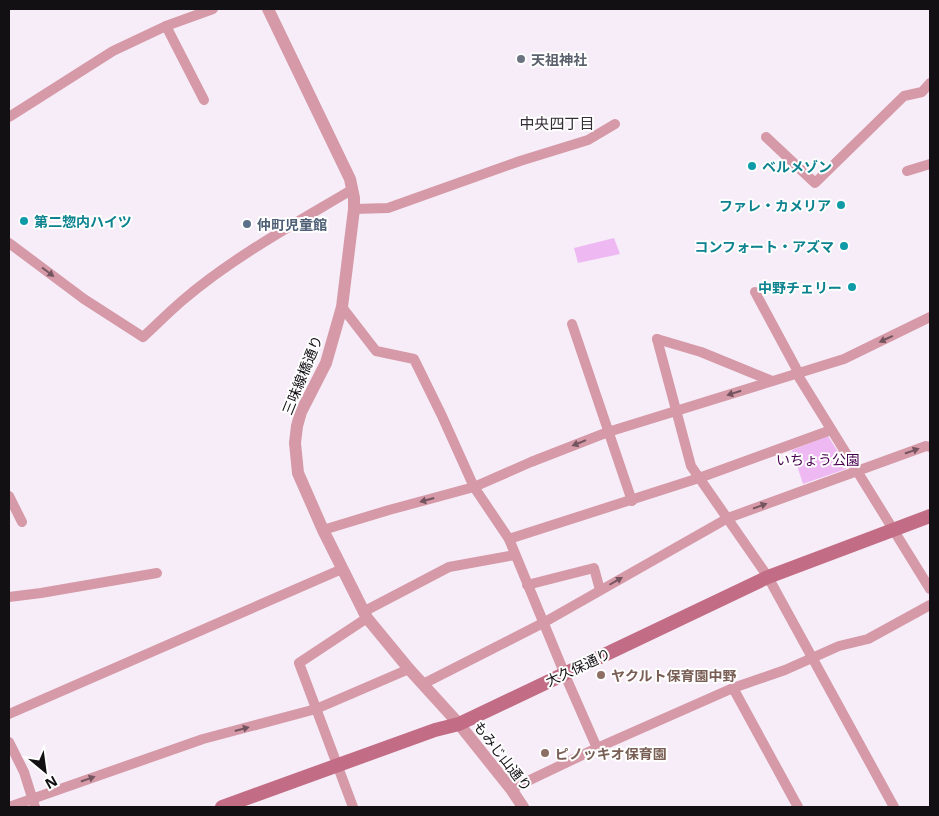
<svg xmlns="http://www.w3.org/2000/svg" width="939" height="816" font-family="'Open Sans','Noto Sans JP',sans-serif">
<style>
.green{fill:#eeb9f3}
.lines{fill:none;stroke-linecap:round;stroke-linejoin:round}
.minor{stroke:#d599a8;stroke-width:10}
.tertiary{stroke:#d599a8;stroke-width:12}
.secondary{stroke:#c26d85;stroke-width:14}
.oneway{fill:#74545e}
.worship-dot{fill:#6b7280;stroke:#fefefe;stroke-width:2}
.culture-dot{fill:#0f9aa8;stroke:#fefefe;stroke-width:2}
.service-dot{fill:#5c6f8a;stroke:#fefefe;stroke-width:2}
.education-dot{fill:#8d6e63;stroke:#fefefe;stroke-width:2}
.labels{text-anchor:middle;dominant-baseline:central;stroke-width:4;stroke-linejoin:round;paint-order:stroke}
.worship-label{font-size:14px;font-weight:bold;fill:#5b616d;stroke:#fefefe;text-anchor:start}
.culture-label{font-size:14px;font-weight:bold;fill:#0d838f;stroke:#fefefe;text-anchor:end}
.service-label{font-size:14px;font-weight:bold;fill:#4e5e75;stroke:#fefefe;text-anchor:start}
.street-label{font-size:14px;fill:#131014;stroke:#fefefe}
.park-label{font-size:14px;fill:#47014e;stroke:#fefefe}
.education-label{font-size:14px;font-weight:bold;fill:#785e54;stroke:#fefefe;text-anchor:start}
.neighbourhood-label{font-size:15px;fill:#362e37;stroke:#fefefe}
</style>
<rect width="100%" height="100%" fill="#f7edf8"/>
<g class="green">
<path d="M614,238L620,254L578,263L574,248Z"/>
<path d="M828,436L847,466L846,469L803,484L792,450Z"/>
</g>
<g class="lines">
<g class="minor">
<path d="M166,26L204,100"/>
<path d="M9,117L113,51L166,26L213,9"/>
<path d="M766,137L815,183L904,96L922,92L930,83"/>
<path d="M907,171L930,164"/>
<path d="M354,209L388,208L520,161L588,140L615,124"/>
<path d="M9,243L84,299L143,337C156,325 169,312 183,300C233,257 296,223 353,189"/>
<path d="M755,292L796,368L797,374L930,589"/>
<path d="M342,307L376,351L414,359L442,416L474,487L509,539L568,682L597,748"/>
<path d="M572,324L632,501"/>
<path d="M657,339L691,466L768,577L894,807"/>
<path d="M657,339L701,352L772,381"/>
<path d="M9,496L22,522"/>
<path d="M323,530L389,510L474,487L531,462L608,432L844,359L930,317"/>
<path d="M509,539L699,478L831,430"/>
<path d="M527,585L594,568L600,590"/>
<path d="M9,597L41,593L157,573"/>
<path d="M363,612L449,567L515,555"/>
<path d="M423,684L543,623L728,518L926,446L930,447"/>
<path d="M733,688L798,807"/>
<path d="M9,714L342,569"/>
<path d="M9,742L24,772L35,807"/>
<path d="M511,789L597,748L733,688L785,670L839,646L868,639L930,605"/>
<path d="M9,807L203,739L316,709L409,669"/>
<path d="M353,807L299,663L367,618"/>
</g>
<path class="tertiary" d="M268,9L350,179L354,198V209L342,307L326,363L301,412L297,426L295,443L298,473L323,530L367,618L409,669L459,724L511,789L523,807"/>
<path class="secondary" d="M222,807L435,730L459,724L768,577L930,516"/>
</g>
<defs><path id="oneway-solid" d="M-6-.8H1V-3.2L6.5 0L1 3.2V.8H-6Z" transform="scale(1.25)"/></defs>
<g class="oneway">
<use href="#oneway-solid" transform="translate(48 272) rotate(37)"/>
<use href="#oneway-solid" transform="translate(886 339) rotate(155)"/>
<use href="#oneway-solid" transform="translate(734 393) rotate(163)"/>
<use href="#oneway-solid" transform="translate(579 443) rotate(158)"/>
<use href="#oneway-solid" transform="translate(912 451) rotate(-19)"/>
<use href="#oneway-solid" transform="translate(427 500) rotate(165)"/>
<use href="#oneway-solid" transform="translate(760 506) rotate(-20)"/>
<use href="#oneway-solid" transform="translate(616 581) rotate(-30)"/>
<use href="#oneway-solid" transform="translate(242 729) rotate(-15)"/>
<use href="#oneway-solid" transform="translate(88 779) rotate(-19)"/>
</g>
<circle class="worship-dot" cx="521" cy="59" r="5"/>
<g class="culture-dot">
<circle cx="752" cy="166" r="5"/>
<circle cx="841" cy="205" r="5"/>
<circle cx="24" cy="221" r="5"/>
<circle cx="844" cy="246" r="5"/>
<circle cx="852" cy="287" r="5"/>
</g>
<circle class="service-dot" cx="247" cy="224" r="5"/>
<g class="education-dot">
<circle cx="601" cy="675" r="5"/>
<circle cx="545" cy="753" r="5"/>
</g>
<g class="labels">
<g class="worship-label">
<text x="531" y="59">天祖神社</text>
</g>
<g class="culture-label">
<text x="762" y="166" text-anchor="start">ベルメゾン</text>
<text x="831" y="205">ファレ・カメリア</text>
<text x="34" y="221" text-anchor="start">第二惣内ハイツ</text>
<text x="834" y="246">コンフォート・アズマ</text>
<text x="842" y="287">中野チェリー</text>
</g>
<g class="service-label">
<text x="257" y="224">仲町児童館</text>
</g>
<g class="street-label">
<text transform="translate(302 375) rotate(-68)">三味線橋通り</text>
<text transform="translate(578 667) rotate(-25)">大久保通り</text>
<text transform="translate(503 756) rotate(52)">もみじ山通り</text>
</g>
<g class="park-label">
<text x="818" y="459">いちょう公園</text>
</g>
<g class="education-label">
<text x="611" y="675">ヤクルト保育園中野</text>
<text x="555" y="753">ピノッキオ保育園</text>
</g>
<g class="neighbourhood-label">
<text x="557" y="123">中央四丁目</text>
</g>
</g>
<rect width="939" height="816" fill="none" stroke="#131014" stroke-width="20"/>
<g transform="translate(45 771) rotate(151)" stroke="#fefefe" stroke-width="4" paint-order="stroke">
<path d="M0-4L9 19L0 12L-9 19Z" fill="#131014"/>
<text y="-8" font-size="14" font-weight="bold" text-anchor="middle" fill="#131014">N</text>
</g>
</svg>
